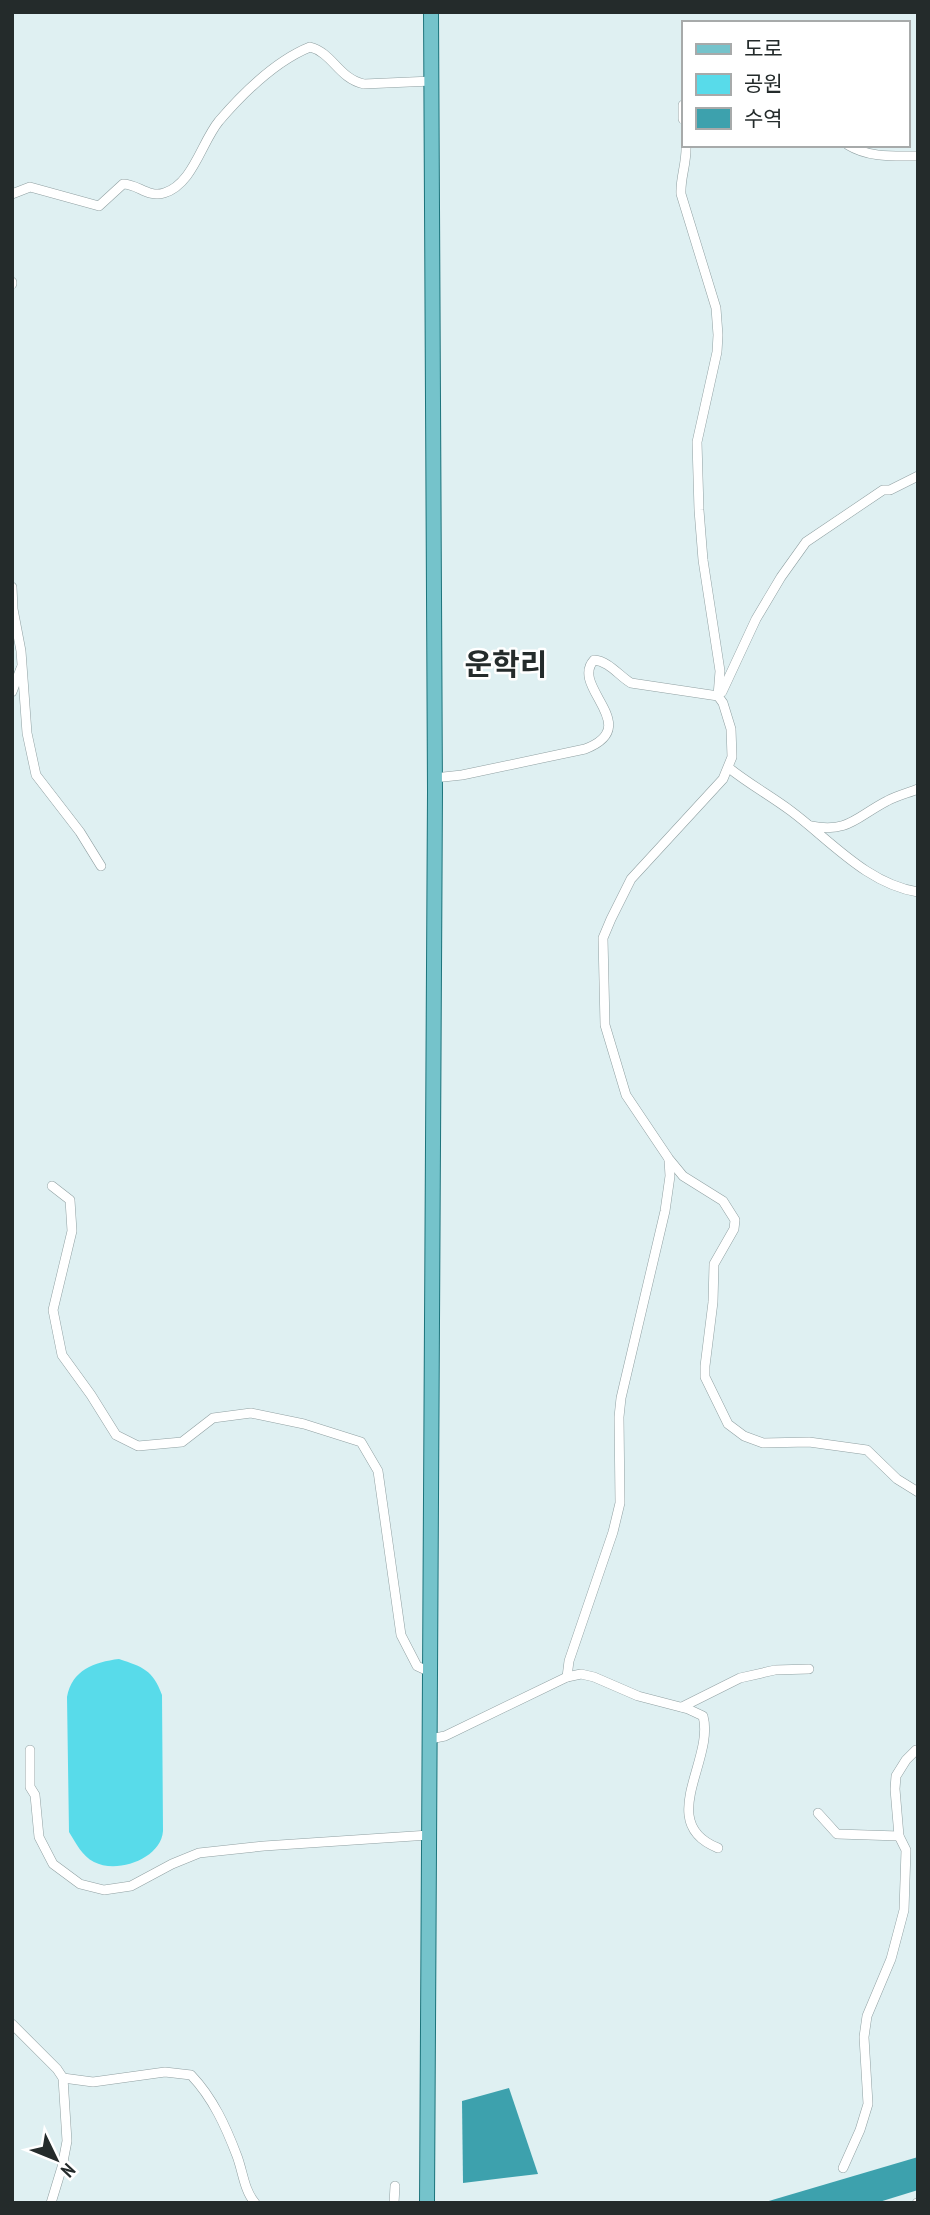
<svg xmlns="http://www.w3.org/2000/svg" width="930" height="2215" font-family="'PT Sans Narrow','Noto Sans KR',sans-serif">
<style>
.green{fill:#58dbea}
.water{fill:#3da1ad}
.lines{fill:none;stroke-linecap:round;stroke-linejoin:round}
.street-casing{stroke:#90a0a2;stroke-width:10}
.primary-casing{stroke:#1d747c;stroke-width:16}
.street{stroke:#fff;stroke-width:9}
.primary{stroke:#75c3cb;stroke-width:14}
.labels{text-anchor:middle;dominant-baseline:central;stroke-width:5;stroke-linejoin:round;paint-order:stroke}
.quarter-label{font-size:30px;font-weight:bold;fill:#242b2b;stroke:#fff}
</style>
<rect width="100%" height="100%" fill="#dff0f2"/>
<path class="green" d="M119,1659C143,1667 153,1670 162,1695L163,1831C161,1859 117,1874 94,1862C82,1856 76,1843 69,1832L67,1697C72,1670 94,1662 119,1659Z"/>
<g class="water">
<path d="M509,2088L538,2174L463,2183L462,2101Z"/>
<path d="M918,2157V2190L876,2203H762Z"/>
</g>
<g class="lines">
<g class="street-casing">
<g id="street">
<path d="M683,105V119"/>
<path d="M686,145C687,163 680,178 681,194L716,308L718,335L717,352L697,442L699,510L703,560L720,671L718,696L723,703L731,729L732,757L723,779L631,879L611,919L603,938L605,1025L626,1095L669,1159L683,1176L723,1201L735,1220L734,1229L714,1264L713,1302L705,1366V1377L728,1424L744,1436L763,1443L809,1442L867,1450L897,1479L918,1492"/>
<path d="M848,145C869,158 894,156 918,156"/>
<path d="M12,194L30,187L99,206L123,184C138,184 148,198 164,193C193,184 201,143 219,121C244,92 275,61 310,47C333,53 338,78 364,84L432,81"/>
<path d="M12,282V284"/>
<path d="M12,587L13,609L21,651L27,733L36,775L80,832L101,866"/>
<path d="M12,692L21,668"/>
<path d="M722,692L756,619L781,577L806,542L883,490H890L918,476"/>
<path d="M729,768C749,784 771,796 791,811C830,840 867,884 918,892"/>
<path d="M434,778L462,775L585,749C645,726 569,687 594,660C609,661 619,676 631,683L718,696"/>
<path d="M811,826C849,833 856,817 887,801C896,796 908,793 918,789"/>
<path d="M52,1186L70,1200L72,1231L53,1310L62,1355L91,1395L116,1435L138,1446L182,1442L213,1418L251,1413L304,1424L361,1442L378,1471L401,1635L417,1666L430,1672"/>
<path d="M567,1677L569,1661L613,1532L620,1503L619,1417L621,1398L665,1211L670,1176L669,1160"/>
<path d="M682,1707L740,1678L775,1670L809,1669"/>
<path d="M430,1739L445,1736L567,1677L581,1674L594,1677L638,1696L688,1709L703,1716C715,1760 655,1823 718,1848"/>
<path d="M30,1750V1787L35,1795L39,1837L53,1864L80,1884L104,1890L131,1886L172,1864L199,1853L264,1846L429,1835"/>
<path d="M818,1813L837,1834L899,1836"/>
<path d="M12,2024L57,2069L63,2078L67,2141L62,2167L51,2203"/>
<path d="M63,2078L93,2082L165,2072L191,2075C213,2098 226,2127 237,2156C243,2172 244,2190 255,2203"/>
<path d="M843,2168L860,2130L868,2104L864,2037L867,2016L891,1959L904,1910L906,1850L899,1836L895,1789L896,1776L906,1760L916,1750"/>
<path d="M394,2203L395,2186"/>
<path d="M917,2203H918"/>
</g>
</g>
<g class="primary-casing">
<path id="primary" d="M427,2203L435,792L431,12"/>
</g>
<use href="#street" class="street"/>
<use href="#primary" class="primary"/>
</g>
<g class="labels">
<g class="quarter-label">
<text x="506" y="663">운학리</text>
</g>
</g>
<rect width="930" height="2215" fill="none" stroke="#242b2b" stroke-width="28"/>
<rect x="682" y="21" width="228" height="126" fill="#ffffff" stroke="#a7aaaa" stroke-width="2"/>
<rect x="696" y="44" width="35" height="10" fill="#75c3cb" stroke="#a7aaaa" stroke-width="2"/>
<text x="744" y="56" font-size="21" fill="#242b2b">도로</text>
<rect x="696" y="74" width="35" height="21" fill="#58dbea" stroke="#a7aaaa" stroke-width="2"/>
<text x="744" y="91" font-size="21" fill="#242b2b">공원</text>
<rect x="696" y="108" width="35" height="21" fill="#3da1ad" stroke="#a7aaaa" stroke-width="2"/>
<text x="744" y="126" font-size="21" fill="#242b2b">수역</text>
<g transform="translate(56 2159) rotate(133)" stroke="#ffffff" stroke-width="5" paint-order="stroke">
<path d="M0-5L12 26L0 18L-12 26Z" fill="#242b2b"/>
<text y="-10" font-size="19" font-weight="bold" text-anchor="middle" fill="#242b2b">N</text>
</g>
</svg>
